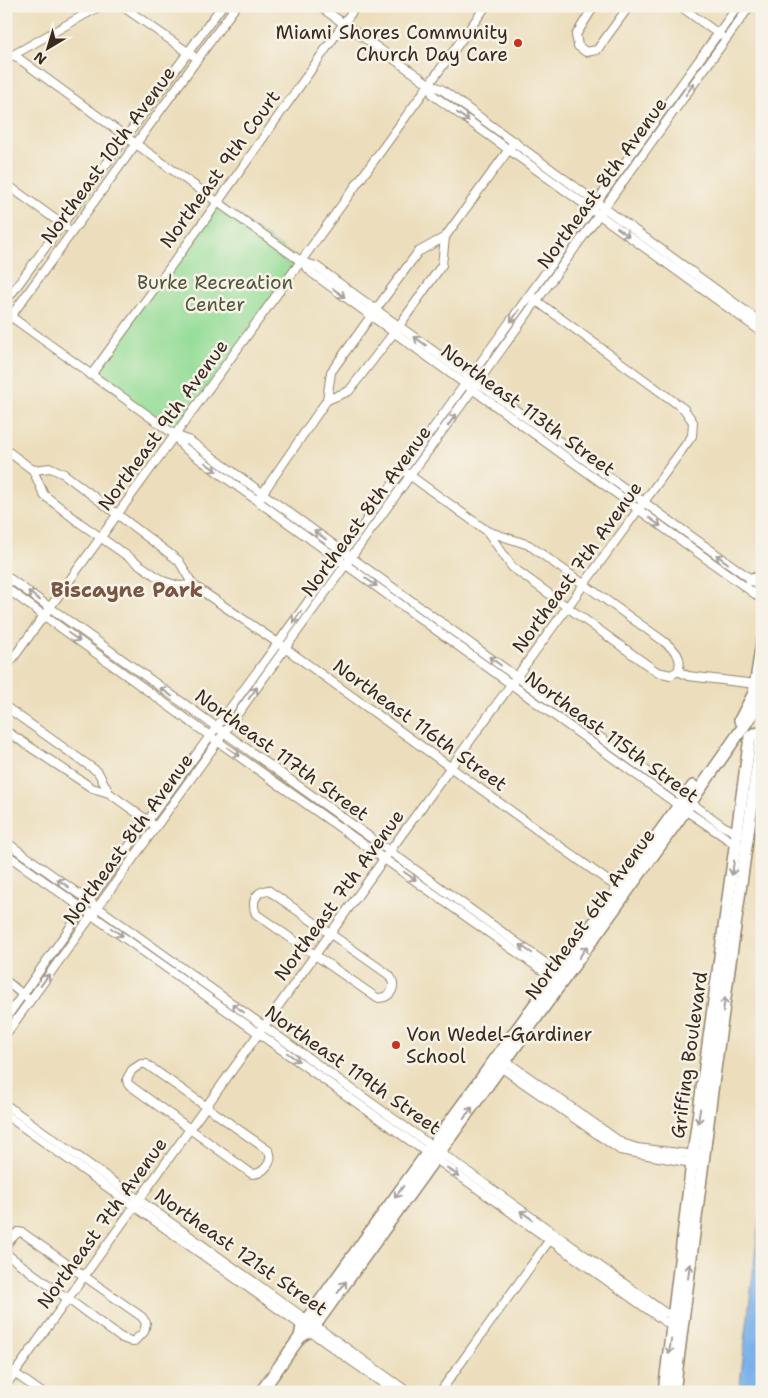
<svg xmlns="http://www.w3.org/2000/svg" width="768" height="1398" font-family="'Shantell Sans',sans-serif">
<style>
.green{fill:#96dd98;stroke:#68845b}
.water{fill:#7bb0e9;stroke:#5b6d84}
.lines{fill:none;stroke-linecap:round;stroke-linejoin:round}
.street-casing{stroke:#94846d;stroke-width:10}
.secondary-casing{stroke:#94846d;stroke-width:14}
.street{stroke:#fff;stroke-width:8}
.secondary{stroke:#fff;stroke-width:11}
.oneway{stroke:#a79f9a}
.poi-dot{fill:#c8321e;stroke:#f7f3e8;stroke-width:2}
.labels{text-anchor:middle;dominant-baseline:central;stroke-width:5;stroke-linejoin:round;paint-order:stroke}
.poi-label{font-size:19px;fill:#3b2a1e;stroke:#f7f3e8;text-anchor:end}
.street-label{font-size:19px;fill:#3b2a1e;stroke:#f7f3e8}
.park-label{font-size:19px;fill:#52573c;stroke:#f7f3e8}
.quarter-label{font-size:21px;font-weight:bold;fill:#7b5543;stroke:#f7f3e8}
</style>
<rect width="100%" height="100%" fill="#f7f3e8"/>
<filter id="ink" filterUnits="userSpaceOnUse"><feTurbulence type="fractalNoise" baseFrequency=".02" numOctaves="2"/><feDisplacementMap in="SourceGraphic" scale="10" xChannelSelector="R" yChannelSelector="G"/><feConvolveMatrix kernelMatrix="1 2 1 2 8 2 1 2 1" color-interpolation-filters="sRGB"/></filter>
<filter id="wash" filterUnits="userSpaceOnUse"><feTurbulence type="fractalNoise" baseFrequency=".0096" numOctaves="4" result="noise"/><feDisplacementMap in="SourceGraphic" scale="20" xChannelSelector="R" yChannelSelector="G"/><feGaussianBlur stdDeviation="1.12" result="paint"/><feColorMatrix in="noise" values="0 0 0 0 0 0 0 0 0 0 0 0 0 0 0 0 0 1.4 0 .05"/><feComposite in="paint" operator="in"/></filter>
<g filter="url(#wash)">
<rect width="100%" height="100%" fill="#ecdebc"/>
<path class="green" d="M218,202L302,262L175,435L91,375Z"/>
<path class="water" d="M762,1197V1392H739Z"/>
</g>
<g filter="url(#ink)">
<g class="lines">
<g class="street-casing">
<g id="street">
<path d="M122,6L192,55"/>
<path d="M319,6L429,84L441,89L762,323"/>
<path d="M594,6L576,35L578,46L586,52L597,50L629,6"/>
<path d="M680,6L720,35"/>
<path d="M14,55L136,144L302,262L312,273L762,599"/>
<path d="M6,59L100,6"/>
<path d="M429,84L433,95L759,330H762"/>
<path d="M6,184L66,227"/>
<path d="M302,262L316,266L343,286L762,587"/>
<path d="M6,301L222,6"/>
<path d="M6,313L175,435L190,441L723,826L739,834"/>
<path d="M6,323L236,6"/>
<path d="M91,375L218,202L356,6"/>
<path d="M327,400L349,391L399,326L442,265L445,237"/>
<path d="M175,435L183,447L685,810L738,846"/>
<path d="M6,450L33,470L44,495L80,523L163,581L179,586L193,585"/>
<path d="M33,470L51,468L64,474L179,561L193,585L278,643L622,891"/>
<path d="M408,474L487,531L529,545L662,640C673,649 684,656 678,671L671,675L657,672L512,567L487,531"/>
<path d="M260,497L327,400L331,372L371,316L418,252L445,237L515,141"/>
<path d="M6,576L562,975"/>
<path d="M6,588L210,736L556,980"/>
<path d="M6,668L486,6"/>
<path d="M678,671L688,676L756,684"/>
<path d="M6,707L98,772L109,793"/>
<path d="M6,731L92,788L109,793L151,823"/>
<path d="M6,842L664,1312L676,1317"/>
<path d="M6,854L664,1321L676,1326"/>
<path d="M268,890L389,975C398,987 391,998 377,998L256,914C251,902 255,892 268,890Z"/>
<path d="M6,981L27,998"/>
<path d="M6,1018L89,901L278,643L738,6"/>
<path d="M6,1034L750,6"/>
<path d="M503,1059L622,1143L637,1148L696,1155"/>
<path d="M141,1064H146L269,1151C274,1162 263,1174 252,1174L128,1084L127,1079L132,1070Z"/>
<path d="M499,1066L620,1150L697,1164"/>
<path d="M6,1105L408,1392"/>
<path d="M6,1115L395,1392"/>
<path d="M6,1248L8,1242L18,1232L23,1233L142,1317L146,1323L144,1332L133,1342L120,1337L9,1256L6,1251"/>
<path d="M6,1367L41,1392"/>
<path d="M6,1385L389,852L692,436L693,422L684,409L530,296"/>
<path d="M440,1392L551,1238"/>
</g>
</g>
<g class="secondary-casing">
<g id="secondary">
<path d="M751,580L762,578"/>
<path d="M740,720L754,693L762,642"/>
<path d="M300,1337L302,1326L693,786"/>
<path d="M261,1392L300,1337L310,1331L316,1324L677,822L762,700"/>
<path d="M664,1392L693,1155L750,737L754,734L762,733"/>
<path d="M674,1392L712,1091L762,733"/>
</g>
</g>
<use href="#street" class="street"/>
<use href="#secondary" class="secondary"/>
</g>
<defs><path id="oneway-shaft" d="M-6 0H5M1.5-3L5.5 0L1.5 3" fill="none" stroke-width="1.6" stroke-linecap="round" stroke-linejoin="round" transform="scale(1.25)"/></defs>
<g class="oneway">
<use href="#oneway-shaft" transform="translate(690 89) rotate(-55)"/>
<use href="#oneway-shaft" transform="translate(463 117) rotate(36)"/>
<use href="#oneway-shaft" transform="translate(623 232) rotate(36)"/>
<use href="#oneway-shaft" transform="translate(339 293) rotate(36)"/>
<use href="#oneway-shaft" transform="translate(515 316) rotate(126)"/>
<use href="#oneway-shaft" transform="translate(420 341) rotate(-144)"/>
<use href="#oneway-shaft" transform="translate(452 420) rotate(-54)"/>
<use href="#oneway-shaft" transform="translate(211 467) rotate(36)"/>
<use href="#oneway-shaft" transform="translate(655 522) rotate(36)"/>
<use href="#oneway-shaft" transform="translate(320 535) rotate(-144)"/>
<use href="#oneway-shaft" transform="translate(722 559) rotate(-144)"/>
<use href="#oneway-shaft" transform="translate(371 582) rotate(35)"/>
<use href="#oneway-shaft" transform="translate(34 596) rotate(-144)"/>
<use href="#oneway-shaft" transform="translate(297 617) rotate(126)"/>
<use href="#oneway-shaft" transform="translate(74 637) rotate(35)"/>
<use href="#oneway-shaft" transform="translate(495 661) rotate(-144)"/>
<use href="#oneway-shaft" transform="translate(166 692) rotate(-144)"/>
<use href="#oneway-shaft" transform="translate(253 693) rotate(-54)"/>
<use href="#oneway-shaft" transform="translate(234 752) rotate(35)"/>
<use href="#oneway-shaft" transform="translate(733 868) rotate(98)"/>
<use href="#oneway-shaft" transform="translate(410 876) rotate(35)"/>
<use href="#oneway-shaft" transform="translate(63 883) rotate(-144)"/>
<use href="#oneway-shaft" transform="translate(117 932) rotate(35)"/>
<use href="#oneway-shaft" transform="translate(526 949) rotate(-145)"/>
<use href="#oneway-shaft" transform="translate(583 952) rotate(-55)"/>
<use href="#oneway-shaft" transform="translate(45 980) rotate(-54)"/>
<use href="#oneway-shaft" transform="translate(724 1005) rotate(-83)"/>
<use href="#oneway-shaft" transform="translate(238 1008) rotate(-144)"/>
<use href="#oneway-shaft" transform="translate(293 1057) rotate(35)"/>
<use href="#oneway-shaft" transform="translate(468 1113) rotate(-54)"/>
<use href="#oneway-shaft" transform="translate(699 1116) rotate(99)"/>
<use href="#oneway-shaft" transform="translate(453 1172) rotate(36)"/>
<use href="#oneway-shaft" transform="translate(399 1192) rotate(126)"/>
<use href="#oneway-shaft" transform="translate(526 1215) rotate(-144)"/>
<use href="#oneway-shaft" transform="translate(689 1271) rotate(-83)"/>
<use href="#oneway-shaft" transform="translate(342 1287) rotate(-54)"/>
<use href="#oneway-shaft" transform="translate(670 1347) rotate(98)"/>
</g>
</g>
<g class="poi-dot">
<circle cx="518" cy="43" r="5"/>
<circle cx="396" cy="1045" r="5"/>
</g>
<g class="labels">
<g class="poi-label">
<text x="508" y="32">Miami Shores Community<tspan x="508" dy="22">Church Day Care</tspan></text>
<text x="406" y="1034" text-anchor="start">Von Wedel-Gardiner<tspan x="406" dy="22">School</tspan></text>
</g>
<g class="street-label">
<text transform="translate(108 155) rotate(-54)">Northeast 10th Avenue</text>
<text transform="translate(220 169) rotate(-54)">Northeast 9th Court</text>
<text transform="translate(602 183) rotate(-54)">Northeast 8th Avenue</text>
<text transform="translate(528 410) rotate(36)">Northeast 113th Street</text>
<text transform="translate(163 425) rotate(-54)">Northeast 9th Avenue</text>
<text transform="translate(366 511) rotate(-54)">Northeast 8th Avenue</text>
<text transform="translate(577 567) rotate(-54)">Northeast 7th Avenue</text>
<text transform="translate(420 725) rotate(36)">Northeast 116th Street</text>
<text transform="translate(612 737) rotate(36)">Northeast 115th Street</text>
<text transform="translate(282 755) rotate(36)">Northeast 117th Street</text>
<text transform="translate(128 839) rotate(-54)">Northeast 8th Avenue</text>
<text transform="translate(339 895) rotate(-54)">Northeast 7th Avenue</text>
<text transform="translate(590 914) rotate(-54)">Northeast 6th Avenue</text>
<text transform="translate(689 1055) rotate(-82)">Griffing Boulevard</text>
<text transform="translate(353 1070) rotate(35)">Northeast 119th Street</text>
<text transform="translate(102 1223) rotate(-54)">Northeast 7th Avenue</text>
<text transform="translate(241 1252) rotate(35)">Northeast 121st Street</text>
</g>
<g class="park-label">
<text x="215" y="282">Burke Recreation<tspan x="215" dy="22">Center</tspan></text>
</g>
<g class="quarter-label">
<text x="127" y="590">Biscayne Park</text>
</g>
</g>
<rect width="768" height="1398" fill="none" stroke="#f7f3e8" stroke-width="25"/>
<g transform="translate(48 48) rotate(218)" stroke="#f7f3e8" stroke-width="4" paint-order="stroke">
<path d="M0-4L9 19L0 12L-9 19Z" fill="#3b2a1e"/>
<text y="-8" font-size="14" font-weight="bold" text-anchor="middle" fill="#3b2a1e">N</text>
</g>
</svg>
